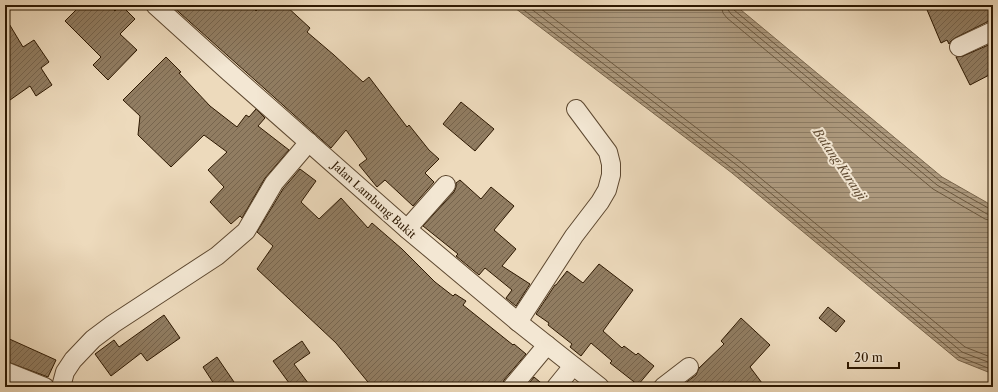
<svg xmlns="http://www.w3.org/2000/svg" width="998" height="392" font-family="'Libre Caslon Text',serif">
<style>
.water{fill:url(#water-rules);stroke:#79654b}
.lines{fill:none;stroke-linecap:round;stroke-linejoin:round}
.shore{stroke:#6c583e;stroke-width:1}
.building{fill:url(#building-hatch);stroke:#2d1801}
.minor-casing{stroke:#5d4830;stroke-width:20}
.minor{stroke:#f3e7d3;stroke-width:18}
.labels{text-anchor:middle;dominant-baseline:central;stroke-width:4;stroke-linejoin:round;paint-order:stroke}
.street-label{font-size:11px;fill:#2d1801;stroke:#f3e7d3}
.water-label{font-size:12px;font-style:italic;fill:#604b32;stroke:#f3e7d3}
</style>
<defs>
<pattern id="water-rules" width="6" height="5" patternUnits="userSpaceOnUse"><rect width="6" height="5" fill="#ac987c"/><path d="M0 2.5h6" fill="none" stroke="#8c7b63"/></pattern>
<pattern id="building-hatch" width="6" height="6" patternUnits="userSpaceOnUse"><rect width="6" height="6" fill="#917d62"/><path d="M-1 1l2-2M0 6l6-6M5 7l2-2" fill="none" stroke="#77654e"/></pattern>
</defs>
<rect width="100%" height="100%" fill="#eddabc"/>
<filter id="stains"><feTurbulence type="fractalNoise" baseFrequency=".005" numOctaves="4"/><feColorMatrix values="0 0 0 0 .2 0 0 0 0 .09 0 0 0 0 .02 0 0 0 .5 -.17"/></filter>
<radialGradient id="worn" r=".72"><stop offset=".6" stop-color="#630" stop-opacity="0"/><stop offset="1" stop-color="#630" stop-opacity=".3"/></radialGradient>
<path class="water" d="M511,5H735L942,177L993,206V374L958,360L732,173Z"/>
<g class="lines">
<g class="shore">
<path d="M517,5L734,170L960,357L993,370"/>
<path d="M526,5L738,166L962,352L993,364"/>
<path d="M536,5L741,162L965,347L993,358"/>
<path d="M721,5L723,13L727,18L933,189L985,219L993,221"/>
<path d="M727,5L728,10L731,14L937,185L987,214L993,215"/>
<path d="M732,5L734,10L940,181L990,209L993,210"/>
</g>
</g>
<g class="building">
<path d="M81,5H109L115,11L121,5L135,19L120,34L137,50L108,80L93,65L101,57L65,21Z"/>
<path d="M171,5H250L256,11L262,5H285L310,28L307,32L334,55L363,82L369,77L407,127L409,125L429,150L439,159L425,173L434,182L413,206L385,180L377,187L359,165L367,159L346,130L331,148Z"/>
<path d="M925,5H993V19L955,38L951,41L949,44L947,40L941,43Z"/>
<path d="M5,17L23,47L34,40L49,62L41,68L52,85L36,96L30,86L10,100L5,92Z"/>
<path d="M993,43V73L970,85L956,57L963,56Z"/>
<path d="M166,57L181,72L179,73L210,106L237,127L246,115L249,117L256,109L265,118L258,126L289,150L265,178L242,218L240,216L231,224L210,202L224,187L208,170L227,152L204,135L171,167L138,135L140,116L123,100Z"/>
<path d="M461,102L494,129L475,151L443,124Z"/>
<path d="M300,169L316,181L301,202L319,219L341,198L368,228L372,223L402,249L435,282L453,296L455,294L466,301L463,305L513,345L514,344L526,354L504,380L502,387H372L336,343L257,269L273,246L257,232L283,189Z"/>
<path d="M460,180L481,199L491,187L514,206L494,230L516,249L502,266L530,284L516,306L506,298L512,290L485,268L479,275L456,256L458,254L423,226L454,192L456,187V183Z"/>
<path d="M599,264L633,290L603,331L622,348L624,346L636,355L638,353L654,366L638,385L610,363L612,361L591,343L581,356L570,347L572,344L548,325L549,323L536,314L555,285H556L567,271L583,283Z"/>
<path d="M828,307L845,321L836,332L819,318Z"/>
<path d="M164,315L180,338L147,361L141,353L111,376L95,354L114,340L119,347Z"/>
<path d="M741,318L770,345L750,367L765,387H680L696,375L699,368L724,344L721,341Z"/>
<path d="M5,337L56,360L48,377L5,361Z"/>
<path d="M302,341L310,353L294,364L311,387H292L273,361Z"/>
<path d="M217,357L234,382L226,387H216L203,367Z"/>
<path d="M534,377L546,387H526Z"/>
</g>
<g class="lines">
<g class="minor-casing">
<g id="minor">
<path d="M155,5L229,72L407,229L518,322L600,387"/>
<path d="M959,47L993,31"/>
<path d="M407,229L446,185"/>
<path d="M518,322L574,236L600,202L607,190L611,175V164L608,152L576,109"/>
<path d="M5,371L45,387"/>
<path d="M61,387L65,372L73,360L93,339L113,324L217,256L246,231L274,183L309,142"/>
<path d="M512,387L547,345"/>
<path d="M556,387L573,366"/>
<path d="M663,387L689,367"/>
</g>
</g>
<use href="#minor" class="minor"/>
</g>
<g class="labels">
<g class="street-label">
<text transform="translate(374 200) rotate(42)">Jalan Lambung Bukit</text>
</g>
<g class="water-label">
<text transform="translate(840 164) rotate(56)">Batang Kuranji</text>
</g>
</g>
<rect width="998" height="392" fill="none" stroke="#eddabc" stroke-width="20"/>
<rect x="6" y="6" width="986" height="380" fill="none" stroke="#2d1801" stroke-width="2"/>
<rect x="10" y="10" width="978" height="372" fill="none" stroke="#2d1801"/>
<path d="M848 362v6h51v-6" fill="none" stroke="#2d1801" stroke-width="2"/>
<text x="854" y="362" font-size="12" fill="#2d1801" stroke="#f3e7d3" stroke-width="3" paint-order="stroke">20 m</text>
<rect width="100%" height="100%" filter="url(#stains)"/>
<rect width="100%" height="100%" fill="url(#worn)"/>
</svg>
